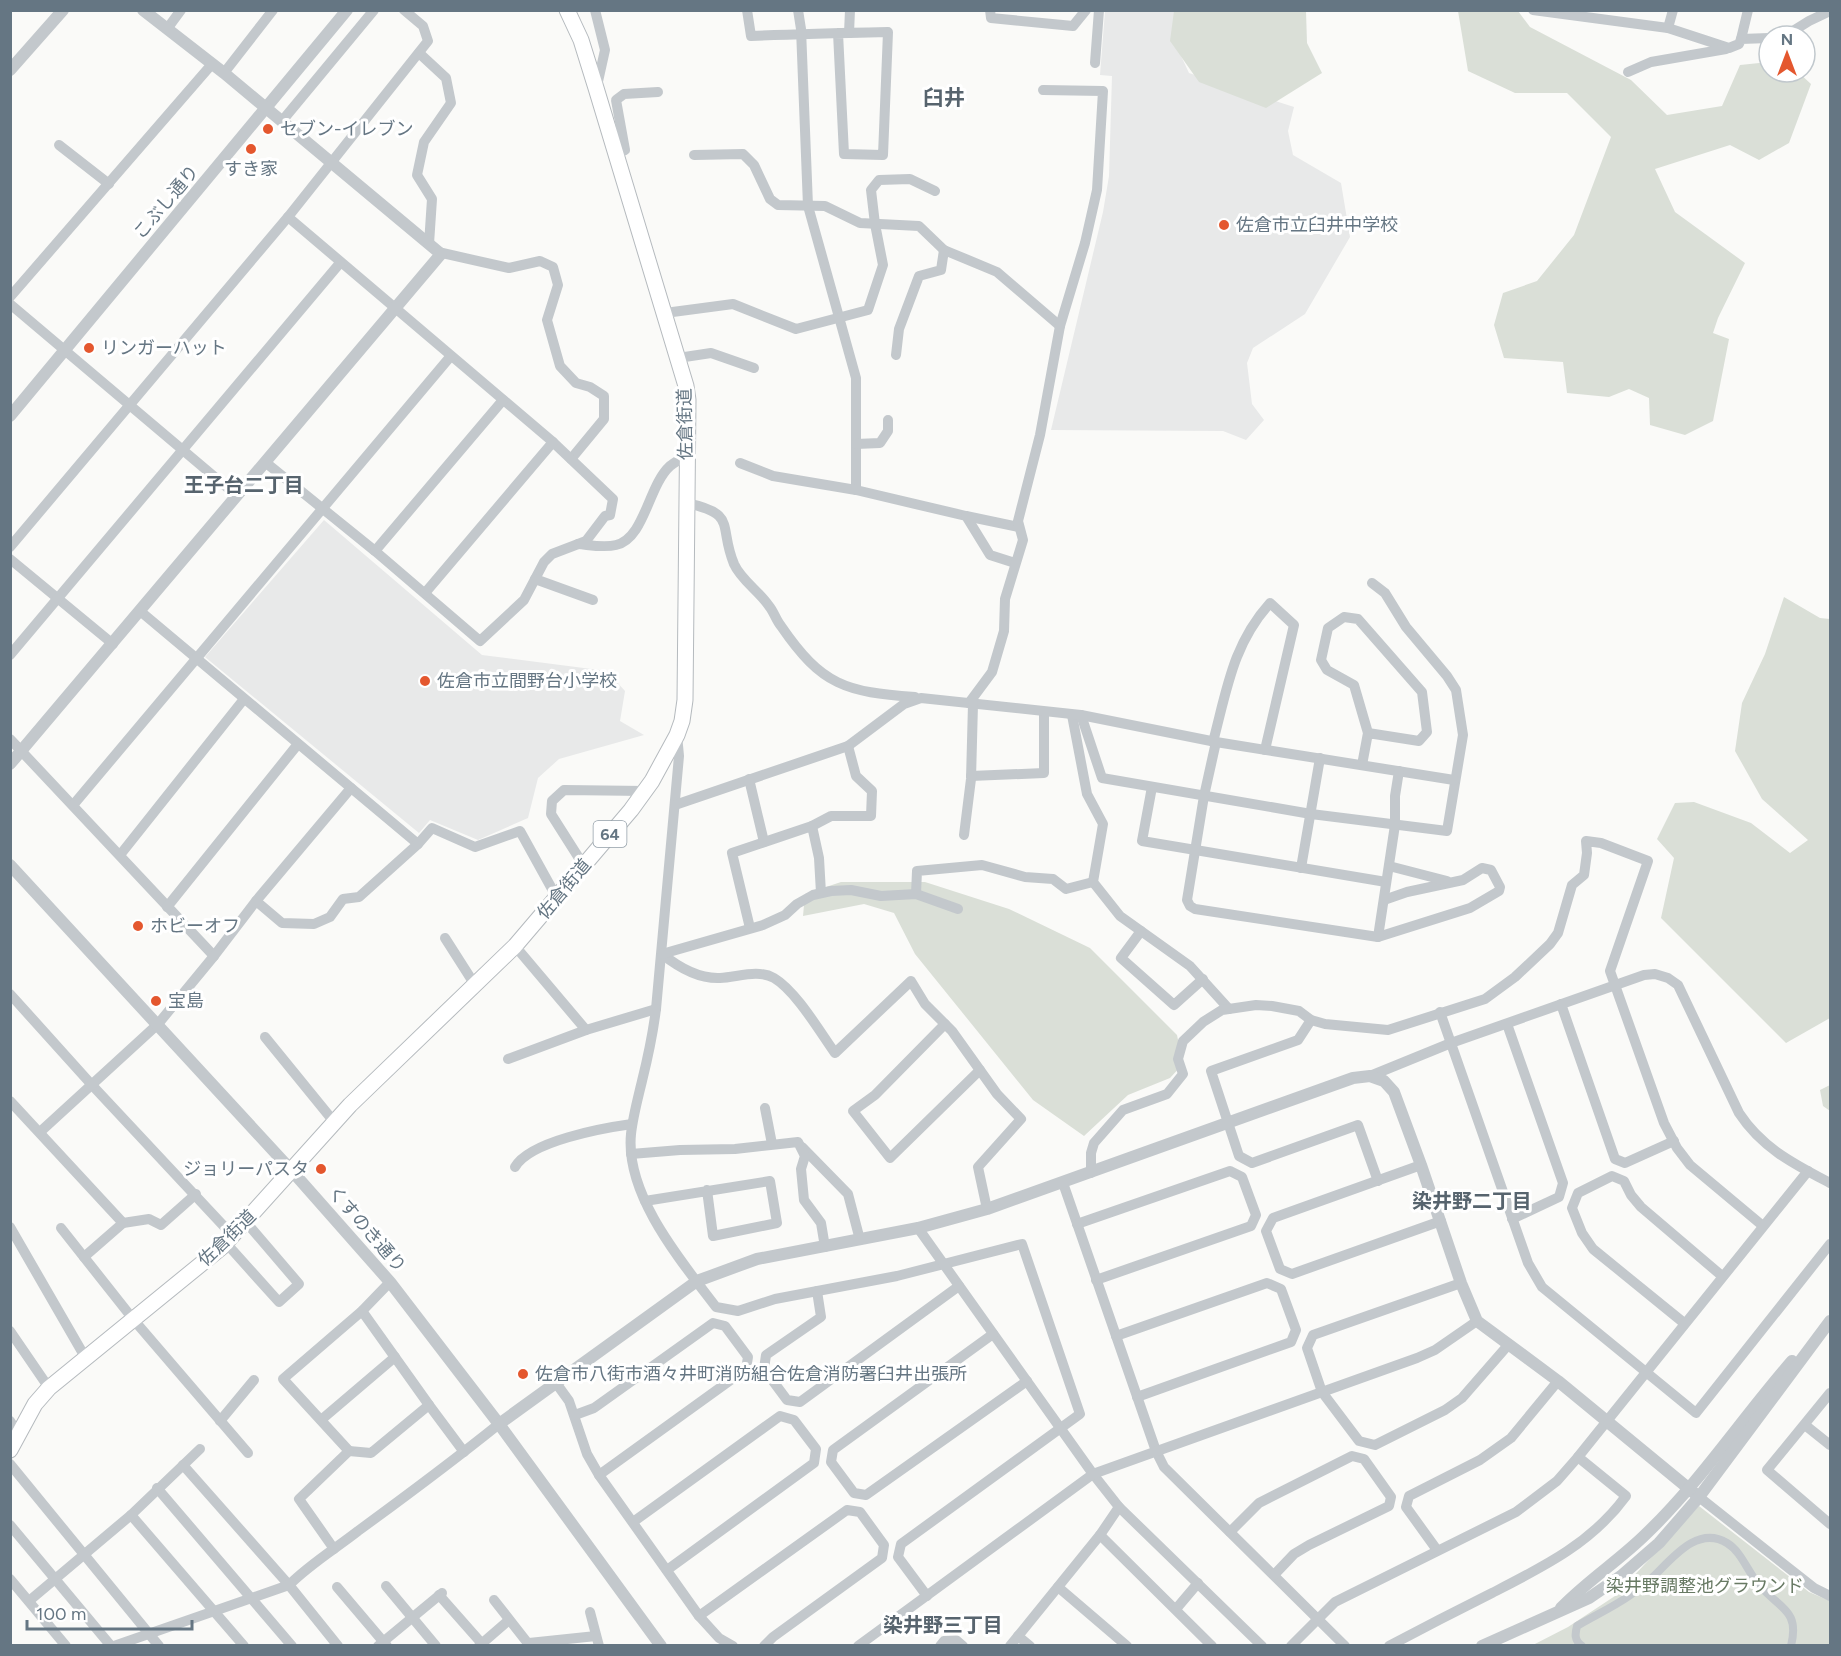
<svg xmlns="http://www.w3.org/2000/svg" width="1841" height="1656" font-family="Figtree,'Noto Sans JP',sans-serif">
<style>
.built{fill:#e8e9e9}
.green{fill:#dadfd7}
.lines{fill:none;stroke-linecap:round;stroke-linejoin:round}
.primary-casing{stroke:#b5babe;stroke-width:17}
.pedestrian{stroke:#c3c8cc;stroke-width:8}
.minor{stroke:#c3c8cc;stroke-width:10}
.tertiary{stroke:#c3c8cc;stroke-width:12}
.primary{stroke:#fff;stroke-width:15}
.poi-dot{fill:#e4572e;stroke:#fff;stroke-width:2}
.labels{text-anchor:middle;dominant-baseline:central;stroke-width:6;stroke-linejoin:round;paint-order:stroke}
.shield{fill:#fff;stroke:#939fa8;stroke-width:1.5}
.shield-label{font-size:16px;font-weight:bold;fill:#657683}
.poi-label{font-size:18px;fill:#657683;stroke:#fff;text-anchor:start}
.street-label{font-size:18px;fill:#657683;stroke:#fff}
.park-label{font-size:18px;fill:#687a64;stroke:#fff}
.neighbourhood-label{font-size:20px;font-weight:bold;fill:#57646e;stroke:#fff}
.quarter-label{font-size:21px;font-weight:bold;fill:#57646e;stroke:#fff}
</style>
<rect width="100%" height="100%" fill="#fafaf8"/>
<g class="built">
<path d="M1105,11H1174L1175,43L1189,73L1294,107L1288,131L1293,155L1341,183L1350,237L1305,314L1253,348L1247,363L1252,404L1264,420L1246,440L1223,431L1051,430L1103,212L1109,176L1112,76L1100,75Z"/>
<path d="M324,520L482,655L607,671L625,691L620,721L644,735L559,759L538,778L528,818L478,840L430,820L419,833L205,657Z"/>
</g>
<g class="green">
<path d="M1174,11H1306L1307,43L1322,73L1266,108L1199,82L1170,41Z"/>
<path d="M1458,11H1518L1530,27L1631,80L1667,115L1722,106L1740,65L1769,62V72H1798L1811,84L1789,143L1759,160L1730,145L1655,169L1675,212L1745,263L1718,318L1713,333L1729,339L1713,421L1685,435L1650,425L1649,398L1629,389L1609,397L1567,393L1563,362L1504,358L1494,325L1503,293L1537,281L1574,235L1611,137L1567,93H1515L1468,71Z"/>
<path d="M1784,597L1820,618L1830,619V1018L1786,1043L1661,918L1674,858L1657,839L1675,803L1694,802L1751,823L1790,853L1808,840L1762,799L1735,751L1742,703L1765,654Z"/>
<path d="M841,882H925L1009,909L1090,948L1177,1035L1183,1064L1170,1078L1128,1095L1084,1136L1033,1100L915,954L894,913L864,904L803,916L805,894Z"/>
<path d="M1830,1085V1111L1823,1106L1820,1090Z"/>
<path d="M1699,1506L1809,1592L1830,1601V1645L1531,1646L1568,1627L1615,1596Z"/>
</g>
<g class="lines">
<g class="primary-casing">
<path id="primary" d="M10,1450L35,1404L49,1388L222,1247L350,1105L515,946L631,810L652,781L677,735L682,721L685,700L688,400L686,386L596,88L581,40L567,10"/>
</g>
<path class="pedestrian" d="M1582,1646C1574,1640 1575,1634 1577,1626C1594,1616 1613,1607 1629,1596C1639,1589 1649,1581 1657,1573C1675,1555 1699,1526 1727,1543C1742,1552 1748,1573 1760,1586C1780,1609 1800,1610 1791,1646"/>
<g class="minor">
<path d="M595,10L605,50L597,86"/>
<path d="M747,10L751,36C797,34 842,33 888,32L883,155L844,154L838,33"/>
<path d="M798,10L801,29L808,206L856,378V490"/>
<path d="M990,10L991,18L1073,26L1086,10"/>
<path d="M1533,10L1668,28L1729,48L1739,44L1741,39L1769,38"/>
<path d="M1668,28L1673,10"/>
<path d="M167,29L181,10"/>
<path d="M849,33L850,10"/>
<path d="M1785,36L1809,21L1830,11"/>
<path d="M1741,39L1748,10"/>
<path d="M419,53L446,78L451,103L424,142L417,175L432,199L429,244"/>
<path d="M1095,63L1099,10"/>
<path d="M1628,72L1651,62L1726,49"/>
<path d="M224,73L273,10"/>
<path d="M282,121L374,10"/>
<path d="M59,145L109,184"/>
<path d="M615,154L625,150L616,100L624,94L658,92"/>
<path d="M694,155L743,154L754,165L770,199L778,205L825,206L860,223L919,226L944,250L997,272L1060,326"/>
<path d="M438,252L509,268L540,261L553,267L558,285L547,320L560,366L576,383L590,387L604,396V419L571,459"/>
<path d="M10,297L212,64"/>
<path d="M10,304L236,495"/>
<path d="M665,313L733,304L796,329L868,310L883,265L875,224L871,190L879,180L910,179L935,191"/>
<path d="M896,355L899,329L919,276L941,270L944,250"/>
<path d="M678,358L711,353L754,368"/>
<path d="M856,444L880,443L888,431V420"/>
<path d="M265,462L375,551L480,641L524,600L544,562L552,554L586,541L605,516L610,515L613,499L553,442L288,217"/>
<path d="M740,463L773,476L856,490L966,516L990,555L1015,563"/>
<path d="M686,503C738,514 718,525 734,564C741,580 759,591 769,606C774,612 776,620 781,626C822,686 846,692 915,697"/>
<path d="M966,516L1019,527"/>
<path d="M578,544C590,545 604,548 616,545C645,538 648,486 670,466C675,462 681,459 686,455"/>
<path d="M10,547L288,217L428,41L423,26L404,10"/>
<path d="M375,551L503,400"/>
<path d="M10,559L113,644"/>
<path d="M535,579L593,600"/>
<path d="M425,593L553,442"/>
<path d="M140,611L418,844"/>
<path d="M10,655L340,263"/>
<path d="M969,703L992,672L1004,631L1005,599L1023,540L1018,521L1040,435L1060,326L1085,243L1097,190L1103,91L1043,90"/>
<path d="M1072,715L1087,794L1103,824L1093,882L1120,916L1190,966L1229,1009"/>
<path d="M1081,715L1102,778L1311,814L1447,831L1463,735L1456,690L1447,676L1406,627L1385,593L1372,583"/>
<path d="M677,735L679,756L656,1009C653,1033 648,1057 642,1081C638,1098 633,1116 631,1134C625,1195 681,1261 716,1307L738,1311L775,1299L897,1276L1022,1244L1080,1414L901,1544L898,1557L927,1596"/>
<path d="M10,739L214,956"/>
<path d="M1213,742C1227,689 1233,644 1270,603L1294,625L1265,750"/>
<path d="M1216,742L1204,796L1187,900L1190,906L1195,909L1378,937L1470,908L1499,891L1500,887L1491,870L1482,868L1463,880L1407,892L1384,900"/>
<path d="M1362,765L1368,733L1354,685L1327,670L1321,660L1328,628L1344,617L1358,619L1422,692L1427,732L1419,741L1368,733"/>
<path d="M971,776L1044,773V712"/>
<path d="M749,779L764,842"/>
<path d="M1152,787L1142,841L1386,882"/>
<path d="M74,804L450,357"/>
<path d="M675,805L848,746L904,704L921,698L1081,715L1216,742L1454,780"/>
<path d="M812,826L831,816H871L872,791L856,776L848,746"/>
<path d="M964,835L971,779L973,704"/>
<path d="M120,855L244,699"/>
<path d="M584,866L551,814L552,801L564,790L645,791"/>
<path d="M1389,866L1447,881"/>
<path d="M1301,868L1320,758"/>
<path d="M916,894L917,871L982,865L1025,877L1053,879L1066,889L1093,882"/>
<path d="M256,901L282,923L314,924L330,917L343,899L359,897L418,844L432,828L475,847L520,831L557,898"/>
<path d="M167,907L298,744"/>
<path d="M750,928L732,853L812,826L819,858L821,893"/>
<path d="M1141,931L1121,958L1174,1005L1203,979"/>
<path d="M1378,937L1395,825V796L1399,771"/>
<path d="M445,938L475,985"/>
<path d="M515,946L586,1030"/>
<path d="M662,954C677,966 699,979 720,978C738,977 758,969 774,978C796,991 820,1032 835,1053L911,981L925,1004L952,1031L997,1094L1021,1119L978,1167L987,1209"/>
<path d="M662,954L763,925L785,915L797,904L813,895L831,891L851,890L881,896L916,894L958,909"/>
<path d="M10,994L91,1084L233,1236"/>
<path d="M1561,1004L1615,1159L1625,1163L1674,1141"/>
<path d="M1440,1012L1528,1263L1542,1287L1696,1413L1830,1244"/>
<path d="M1311,1020L1298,1040L1211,1071L1239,1156L1252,1163L1358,1125L1378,1181"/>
<path d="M945,1024L875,1095L853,1111L890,1158L980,1070"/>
<path d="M1507,1024L1563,1183L1559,1197L1512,1219"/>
<path d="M265,1037L335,1123"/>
<path d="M508,1059L586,1030L656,1009"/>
<path d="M1370,1076L1451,1043L1644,975L1655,974L1668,978L1678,985L1739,1113C1762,1148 1794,1164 1830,1183"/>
<path d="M10,1101L123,1223L149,1219L161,1225L196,1194"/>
<path d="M765,1108L772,1144"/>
<path d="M40,1132L158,1024L214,956L256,901L351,788"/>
<path d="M802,1147L848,1194L860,1240"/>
<path d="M631,1154L680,1150L735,1149L798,1142L805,1156L801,1169L804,1200L821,1223L825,1247"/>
<path d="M1421,1165L1273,1218L1266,1231L1280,1269L1292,1274L1441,1221"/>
<path d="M515,1167C530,1141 603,1128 632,1124"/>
<path d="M1091,1173V1153L1094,1143L1123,1110L1167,1094L1183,1074L1178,1059L1183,1041L1203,1022L1222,1010L1256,1005L1272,1006L1299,1011L1311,1020L1325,1024L1388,1030L1485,999L1515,977L1550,944L1558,933L1572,885L1584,875L1587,853L1586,841L1601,843L1648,861L1610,971L1664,1123L1677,1148L1690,1165L1763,1226"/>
<path d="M1063,1183L1156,1451L1164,1467L1345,1646"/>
<path d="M645,1201L770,1181L777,1223L713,1236L707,1190"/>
<path d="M1077,1224L1230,1171L1242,1177L1256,1215L1251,1226L1096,1280"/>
<path d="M10,1227L85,1357"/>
<path d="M61,1228L133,1319L248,1453"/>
<path d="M918,1228L1093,1474L1119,1507L1262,1646"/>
<path d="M226,1243L279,1302L299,1284L246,1222"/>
<path d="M84,1257L123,1223"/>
<path d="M1461,1283L1313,1335L1307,1348L1322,1392L1359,1441L1375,1445L1445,1410L1462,1398L1509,1344"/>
<path d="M817,1291L821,1317L766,1355L764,1369L787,1400L800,1402L959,1286"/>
<path d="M362,1311L429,1405"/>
<path d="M1684,1323L1593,1249L1582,1233L1572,1208L1578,1193L1612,1176L1624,1181L1631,1195L1641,1207L1722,1276"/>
<path d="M10,1331L49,1388"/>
<path d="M993,1334L833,1450L831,1462L854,1493L866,1495L1027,1381"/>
<path d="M1116,1336L1267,1283L1281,1289L1296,1330L1291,1342L1137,1397"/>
<path d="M556,1383L569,1401L587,1454L599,1475L699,1616L719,1638L733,1646"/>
<path d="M1830,1393L1767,1470L1830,1524"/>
<path d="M575,1415L594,1408L713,1323L725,1326L748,1357L746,1369L599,1475"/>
<path d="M321,1420L395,1357"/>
<path d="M10,1421L19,1435"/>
<path d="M220,1421L254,1380"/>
<path d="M1805,1425L1830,1445"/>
<path d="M349,1451L371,1453L429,1405L464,1452"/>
<path d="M10,1464L159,1646"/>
<path d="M183,1465L289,1585L338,1646"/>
<path d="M157,1488L292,1646"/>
<path d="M1699,1497L1814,1588L1830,1596"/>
<path d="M131,1515L244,1646"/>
<path d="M633,1522L780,1416L794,1420L816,1449L814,1463L667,1570"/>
<path d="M10,1525L111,1646"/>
<path d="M1230,1532L1259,1503L1352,1456L1364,1459L1391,1497L1389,1506L1309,1545L1294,1554L1274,1575"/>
<path d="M1100,1535L1212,1646"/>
<path d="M334,1549L299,1499L349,1451L283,1379L362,1311L390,1282"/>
<path d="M1437,1550L1406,1507L1409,1496L1480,1460L1511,1438L1558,1381"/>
<path d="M10,1579L66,1646"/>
<path d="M386,1586L436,1646"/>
<path d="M337,1587L387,1646"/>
<path d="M1058,1587L1127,1646"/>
<path d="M439,1595L484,1646"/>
<path d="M494,1600L530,1646"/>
<path d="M29,1601L131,1515L200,1449"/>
<path d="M1176,1609L1198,1583"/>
<path d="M590,1612L599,1646"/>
<path d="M699,1616L847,1510L860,1512L884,1545L882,1558L773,1637L764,1646"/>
<path d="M1018,1636L1030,1646"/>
<path d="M529,1643L596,1636"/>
<path d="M114,1646L289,1585C310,1564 335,1549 358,1531C406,1496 453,1461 499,1424"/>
<path d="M378,1646L442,1593"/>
<path d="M479,1646L509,1620"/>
<path d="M858,1646L1093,1474L1417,1358L1435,1350L1477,1321"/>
<path d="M940,1646L944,1641L956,1640L963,1646"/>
<path d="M1010,1646L1100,1535L1119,1507"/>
<path d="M1291,1646L1335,1602L1516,1512L1557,1481L1578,1457L1808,1171"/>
<path d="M1389,1646C1423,1628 1458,1610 1492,1593C1543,1567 1592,1543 1626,1496L1578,1457"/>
</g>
<g class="tertiary">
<path d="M10,70L63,10"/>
<path d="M10,416L347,10"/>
<path d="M10,764L441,254L224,73L143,10"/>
<path d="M10,865L292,1171L390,1282L499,1424L661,1646"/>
<path d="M499,1424L697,1281L757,1259L918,1228L987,1209L1353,1078L1370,1076L1384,1081L1394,1092L1421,1165L1461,1283L1477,1321L1558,1381L1699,1497"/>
<path d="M1561,1608C1588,1580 1620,1560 1647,1533C1701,1481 1743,1417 1792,1361"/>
<path d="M1482,1646L1589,1598L1621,1576L1659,1543L1699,1497L1830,1321"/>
</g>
<use href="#primary" class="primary"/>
</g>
<g class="poi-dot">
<circle cx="268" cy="129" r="6"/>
<circle cx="251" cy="149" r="6"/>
<circle cx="1224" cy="225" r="6"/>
<circle cx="89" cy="348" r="6"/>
<circle cx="425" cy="681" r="6"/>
<circle cx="138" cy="926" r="6"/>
<circle cx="156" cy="1001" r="6"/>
<circle cx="321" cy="1169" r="6"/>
<circle cx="523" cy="1374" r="6"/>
</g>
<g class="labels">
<rect class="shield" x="593.5" y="821" width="33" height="26" rx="4.5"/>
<g class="shield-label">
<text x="610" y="834">64</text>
</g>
<g class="poi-label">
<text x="280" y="129">セブン-イレブン</text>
<text x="251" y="169" text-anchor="middle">すき家</text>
<text x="1236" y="225">佐倉市立臼井中学校</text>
<text x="101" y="348">リンガーハット</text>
<text x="437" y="681">佐倉市立間野台小学校</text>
<text x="150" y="926">ホビーオフ</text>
<text x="168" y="1001">宝島</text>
<text x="309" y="1169" text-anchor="end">ジョリーパスタ</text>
<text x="535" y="1374">佐倉市八街市酒々井町消防組合佐倉消防署臼井出張所</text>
</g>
<g class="street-label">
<text transform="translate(166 202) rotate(-50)">こぶし通り</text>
<text transform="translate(685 424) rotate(-91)">佐倉街道</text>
<text transform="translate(564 889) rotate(-50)">佐倉街道</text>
<text transform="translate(367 1229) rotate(49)">くすのき通り</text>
<text transform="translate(227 1238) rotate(-44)">佐倉街道</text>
</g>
<g class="park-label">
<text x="1705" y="1586">染井野調整池グラウンド</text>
</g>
<g class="neighbourhood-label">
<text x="244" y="485">王子台二丁目</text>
<text x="1472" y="1201">染井野二丁目</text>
<text x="943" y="1625">染井野三丁目</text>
</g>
<g class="quarter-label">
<text x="944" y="97">臼井</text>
</g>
</g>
<rect width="1841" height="1656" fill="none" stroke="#657683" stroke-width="24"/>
<g transform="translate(1787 54)"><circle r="28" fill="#ffffff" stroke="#c1c8cd" stroke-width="1.5"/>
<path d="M0-4.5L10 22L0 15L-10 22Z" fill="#e4572e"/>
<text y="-9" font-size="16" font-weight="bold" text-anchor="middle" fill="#657683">N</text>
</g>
<path d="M27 1620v9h165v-9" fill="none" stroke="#657683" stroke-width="3"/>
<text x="36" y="1620" font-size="18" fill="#657683" stroke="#ffffff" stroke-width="4.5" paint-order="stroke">100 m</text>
</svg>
